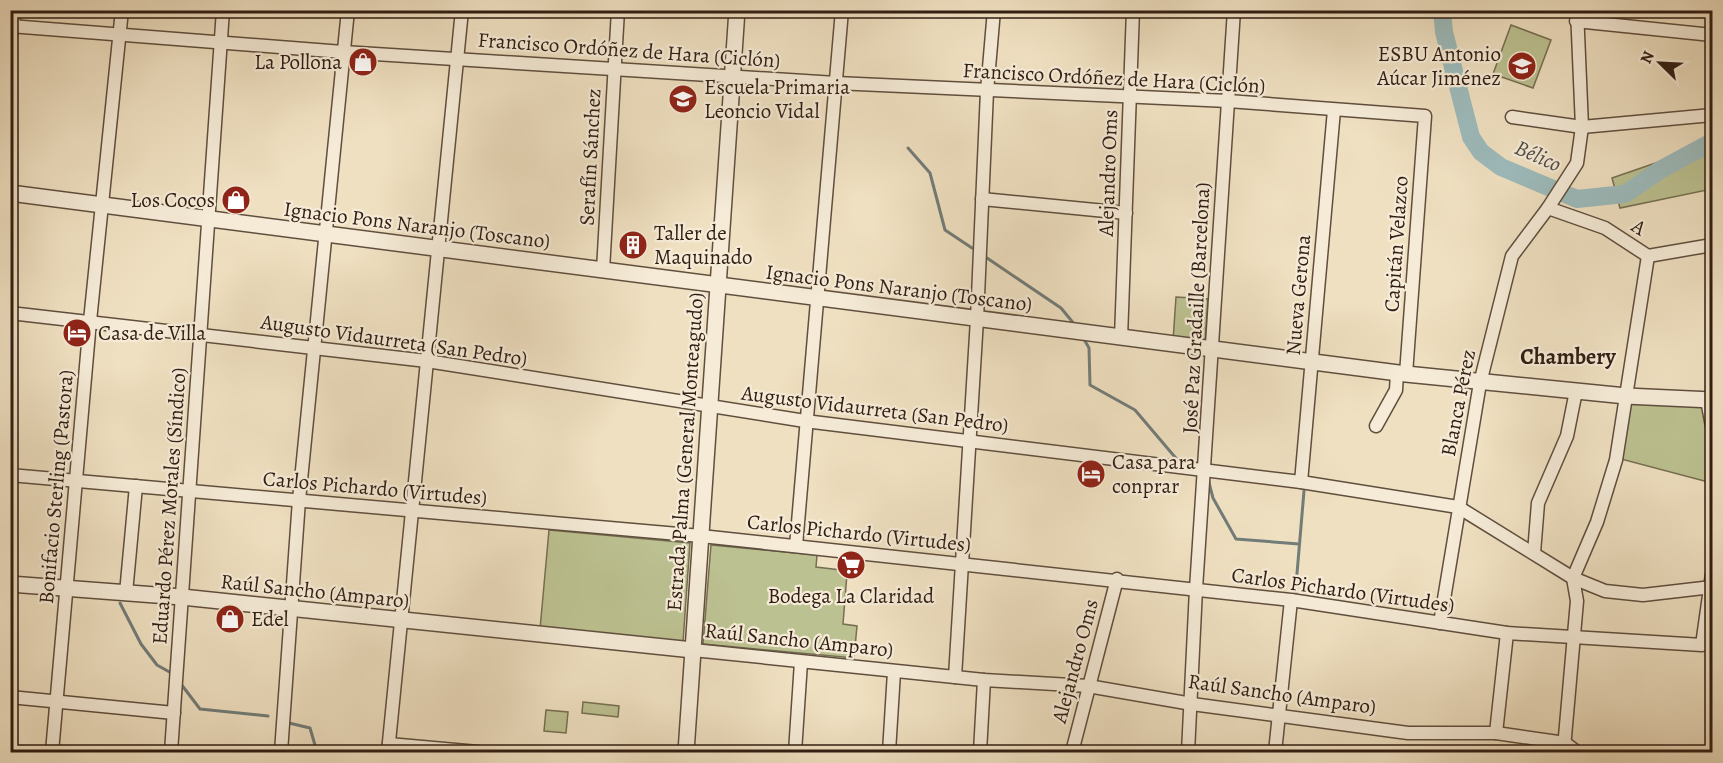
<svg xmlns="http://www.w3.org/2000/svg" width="1723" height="763" font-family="Alegreya,serif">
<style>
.green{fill:#bcc191;stroke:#766f52;stroke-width:1.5}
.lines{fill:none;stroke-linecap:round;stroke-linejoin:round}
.stream{stroke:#727c78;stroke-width:3}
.river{stroke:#9dbbbc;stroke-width:18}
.minor-casing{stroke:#604e3e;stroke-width:15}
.tertiary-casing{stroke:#604e3e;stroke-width:18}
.minor{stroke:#f5ebd7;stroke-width:12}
.tertiary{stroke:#f5ebd7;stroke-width:15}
.labels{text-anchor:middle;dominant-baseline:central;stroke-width:4.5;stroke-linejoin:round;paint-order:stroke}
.street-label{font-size:21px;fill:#311d13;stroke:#f5ebd7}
.poi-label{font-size:21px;fill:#311d13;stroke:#f5ebd7;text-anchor:start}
.water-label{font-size:22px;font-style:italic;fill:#514c46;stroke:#f5ebd7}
.neighbourhood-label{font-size:22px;font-weight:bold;fill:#311d13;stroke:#f5ebd7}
</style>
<rect width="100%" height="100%" fill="#efe0c1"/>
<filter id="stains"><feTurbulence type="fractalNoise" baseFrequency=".00333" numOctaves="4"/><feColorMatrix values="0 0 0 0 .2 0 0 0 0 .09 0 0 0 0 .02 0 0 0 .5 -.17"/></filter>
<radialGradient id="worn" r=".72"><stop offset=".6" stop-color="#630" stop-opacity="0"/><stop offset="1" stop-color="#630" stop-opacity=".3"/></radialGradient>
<g class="green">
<path d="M1511,25L1551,40L1533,88L1493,74Z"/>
<path d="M1712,136V189L1620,208L1612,178L1673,157Z"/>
<path d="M1176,297L1208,299L1205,343L1173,341Z"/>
<path d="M1630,401L1705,406L1712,454V483L1621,459Z"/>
<path d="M549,530L690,543L683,642L540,629Z"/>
<path d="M711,545L817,555L816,567L841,570L847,574L843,624L857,626L854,658L703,644Z"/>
<path d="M583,702L619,706L618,717L582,713Z"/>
<path d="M546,710L568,712L566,733L544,731Z"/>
</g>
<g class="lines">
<g class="stream">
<path d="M908,148L930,173L945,230L972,248"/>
<path d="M987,258L1061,308L1075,325"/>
<path d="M1085,341L1089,348L1090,385L1135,410L1180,463"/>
<path d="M1208,479L1213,498L1236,539L1299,544"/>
<path d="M1295,597L1304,491"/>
<path d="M120,603L141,644L157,665L173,674"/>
<path d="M181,684L200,709L268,716"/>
<path d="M289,723L310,728L317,752"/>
</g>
<path class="river" d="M1442,10L1444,32L1471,137L1481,152L1501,167L1577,199L1625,194L1660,170L1712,142"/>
<g class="minor-casing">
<g id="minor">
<path d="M1576,21L1712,35"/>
<path d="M10,26L343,52L836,83L1228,101L1425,116L1406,374"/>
<path d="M10,40L15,10"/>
<path d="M1512,117L1582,127L1712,115"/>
<path d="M982,199L1126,213"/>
<path d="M1548,208L1605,228L1648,256L1712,245"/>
<path d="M603,270L618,10"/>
<path d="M10,313L427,361L805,421L1301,482L1458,507L1573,578L1605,591L1643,595L1712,587"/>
<path d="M1121,338L1133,10"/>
<path d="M1707,400L1712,426"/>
<path d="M1376,426L1396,390L1397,373"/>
<path d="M10,475L701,536L1291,600L1507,633L1702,645L1712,574"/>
<path d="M1301,482L1334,110"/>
<path d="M796,546L842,10"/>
<path d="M1534,553L1538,503L1567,436L1576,391"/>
<path d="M126,593L136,486"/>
<path d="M1440,623L1480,383L1512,256L1548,208L1577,163L1582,127L1577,10"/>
<path d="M693,650L984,680L1088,686L1192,704L1408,733H1496L1565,743L1577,752"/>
<path d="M955,677L977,319L987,91L994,10"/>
<path d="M10,697L174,713"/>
<path d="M1496,733L1507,633"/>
<path d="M389,744L478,752"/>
<path d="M1564,748L1577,601L1573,578L1597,522L1616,460L1648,256"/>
<path d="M52,752L90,321L122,10"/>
<path d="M171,752L223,10"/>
<path d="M281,752L299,500L348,10"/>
<path d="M388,752L462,10"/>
<path d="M795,752L801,662"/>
<path d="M889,752L894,672"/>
<path d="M980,752L984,680"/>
<path d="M1072,752L1117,579"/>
<path d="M1188,752L1196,589L1234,10"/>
<path d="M1275,752L1291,600"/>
</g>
</g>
<g class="tertiary-casing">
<g id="tertiary">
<path d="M10,193L1406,374L1626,396L1712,400"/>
<path d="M10,584L182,597L693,650"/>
<path d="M686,752L737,10"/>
</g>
</g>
<use href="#minor" class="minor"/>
<use href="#tertiary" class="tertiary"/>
</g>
<defs>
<g id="shop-disc" transform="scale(1.5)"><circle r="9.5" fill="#8f2418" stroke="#f5ebd7"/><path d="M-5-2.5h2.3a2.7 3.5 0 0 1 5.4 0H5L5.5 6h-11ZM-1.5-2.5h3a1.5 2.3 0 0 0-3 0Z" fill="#fff"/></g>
<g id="school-disc" transform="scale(1.5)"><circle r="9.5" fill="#8f2418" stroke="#f5ebd7"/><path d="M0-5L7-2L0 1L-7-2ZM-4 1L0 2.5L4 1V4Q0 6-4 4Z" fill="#fff"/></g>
<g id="building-disc" transform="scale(1.5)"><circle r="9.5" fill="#8f2418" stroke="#f5ebd7"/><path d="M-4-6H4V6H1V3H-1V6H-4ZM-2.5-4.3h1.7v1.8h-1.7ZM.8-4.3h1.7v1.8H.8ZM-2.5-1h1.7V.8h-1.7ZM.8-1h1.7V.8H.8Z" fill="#fff"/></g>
<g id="hotel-disc" transform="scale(1.5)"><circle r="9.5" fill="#8f2418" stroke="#f5ebd7"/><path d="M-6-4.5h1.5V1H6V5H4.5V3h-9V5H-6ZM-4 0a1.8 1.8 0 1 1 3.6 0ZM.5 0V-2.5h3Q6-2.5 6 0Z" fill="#fff"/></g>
<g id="supermarket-disc" transform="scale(1.5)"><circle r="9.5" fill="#8f2418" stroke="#f5ebd7"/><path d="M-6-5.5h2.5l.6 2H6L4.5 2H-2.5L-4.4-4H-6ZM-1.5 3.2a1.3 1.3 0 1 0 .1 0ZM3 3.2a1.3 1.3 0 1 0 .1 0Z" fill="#fff"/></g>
</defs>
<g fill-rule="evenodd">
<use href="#shop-disc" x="363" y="62"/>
<use href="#school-disc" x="1522" y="66"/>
<use href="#school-disc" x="683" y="99"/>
<use href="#shop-disc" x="236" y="200"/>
<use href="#building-disc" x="633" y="245"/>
<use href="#hotel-disc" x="77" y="333"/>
<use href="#hotel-disc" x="1091" y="474"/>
<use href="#supermarket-disc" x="851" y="565"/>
<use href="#shop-disc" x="230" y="619"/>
</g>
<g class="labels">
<g class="street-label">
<text transform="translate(629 50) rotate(4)">Francisco Ordóñez de Hara (Ciclón)</text>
<text transform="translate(1114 78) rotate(3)">Francisco Ordóñez de Hara (Ciclón)</text>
<text transform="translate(590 157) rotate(-87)">Serafín Sánchez</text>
<text transform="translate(1108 173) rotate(-88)">Alejandro Oms</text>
<text transform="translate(417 225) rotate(7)">Ignacio Pons Naranjo (Toscano)</text>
<text transform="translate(1639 227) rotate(33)">A</text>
<text transform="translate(1396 244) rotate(-86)">Capitán Velazco</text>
<text transform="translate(899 288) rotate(7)">Ignacio Pons Naranjo (Toscano)</text>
<text transform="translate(1298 295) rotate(-85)">Nueva Gerona</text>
<text transform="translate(1196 308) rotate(-87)">José Paz Gradaille (Barcelona)</text>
<text transform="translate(394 340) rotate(8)">Augusto Vidaurreta (San Pedro)</text>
<text transform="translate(1458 403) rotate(-79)">Blanca Pérez</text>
<text transform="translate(875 409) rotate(7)">Augusto Vidaurreta (San Pedro)</text>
<text transform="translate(685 452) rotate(-86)">Estrada Palma (General Monteagudo)</text>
<text transform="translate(56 487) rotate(-85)">Bonifacio Sterling (Pastora)</text>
<text transform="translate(375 488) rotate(5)">Carlos Pichardo (Virtudes)</text>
<text transform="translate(169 506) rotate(-86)">Eduardo Pérez Morales (Síndico)</text>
<text transform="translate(859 533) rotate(6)">Carlos Pichardo (Virtudes)</text>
<text transform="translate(1343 590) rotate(8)">Carlos Pichardo (Virtudes)</text>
<text transform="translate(315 591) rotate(6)">Raúl Sancho (Amparo)</text>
<text transform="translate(799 640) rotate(6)">Raúl Sancho (Amparo)</text>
<text transform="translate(1075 661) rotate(-75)">Alejandro Oms</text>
<text transform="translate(1282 694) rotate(8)">Raúl Sancho (Amparo)</text>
</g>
<g class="poi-label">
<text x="1501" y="54" text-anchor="end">ESBU Antonio<tspan x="1501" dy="24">Aúcar Jiménez</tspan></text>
<text x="342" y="62" text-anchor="end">La Pollona</text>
<text x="704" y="87">Escuela Primaria<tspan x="704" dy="24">Leoncio Vidal</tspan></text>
<text x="215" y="200" text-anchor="end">Los Cocos</text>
<text x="654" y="233">Taller de<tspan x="654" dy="24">Maquinado</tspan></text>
<text x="98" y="333">Casa de Villa</text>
<text x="1112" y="462">Casa para<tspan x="1112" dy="24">conprar</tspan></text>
<text x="851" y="596" text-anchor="middle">Bodega La Claridad</text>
<text x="251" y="619">Edel</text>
</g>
<g class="water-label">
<text transform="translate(1538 156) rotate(24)">Bélico</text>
</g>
<g class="neighbourhood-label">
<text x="1568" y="357">Chambery</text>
</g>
</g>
<rect width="1723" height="763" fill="none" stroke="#efe0c1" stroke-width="36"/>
<rect x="12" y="12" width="1699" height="739" fill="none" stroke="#311d13" stroke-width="3"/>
<rect x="18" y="18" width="1687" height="727" fill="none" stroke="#311d13" stroke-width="1.5"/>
<g transform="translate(1660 63) rotate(294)" stroke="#f5ebd7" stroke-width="4.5" paint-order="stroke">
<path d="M0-4.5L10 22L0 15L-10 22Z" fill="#311d13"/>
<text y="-9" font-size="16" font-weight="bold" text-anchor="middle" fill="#311d13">N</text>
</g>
<rect width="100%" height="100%" filter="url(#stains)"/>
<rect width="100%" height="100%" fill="url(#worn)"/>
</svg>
